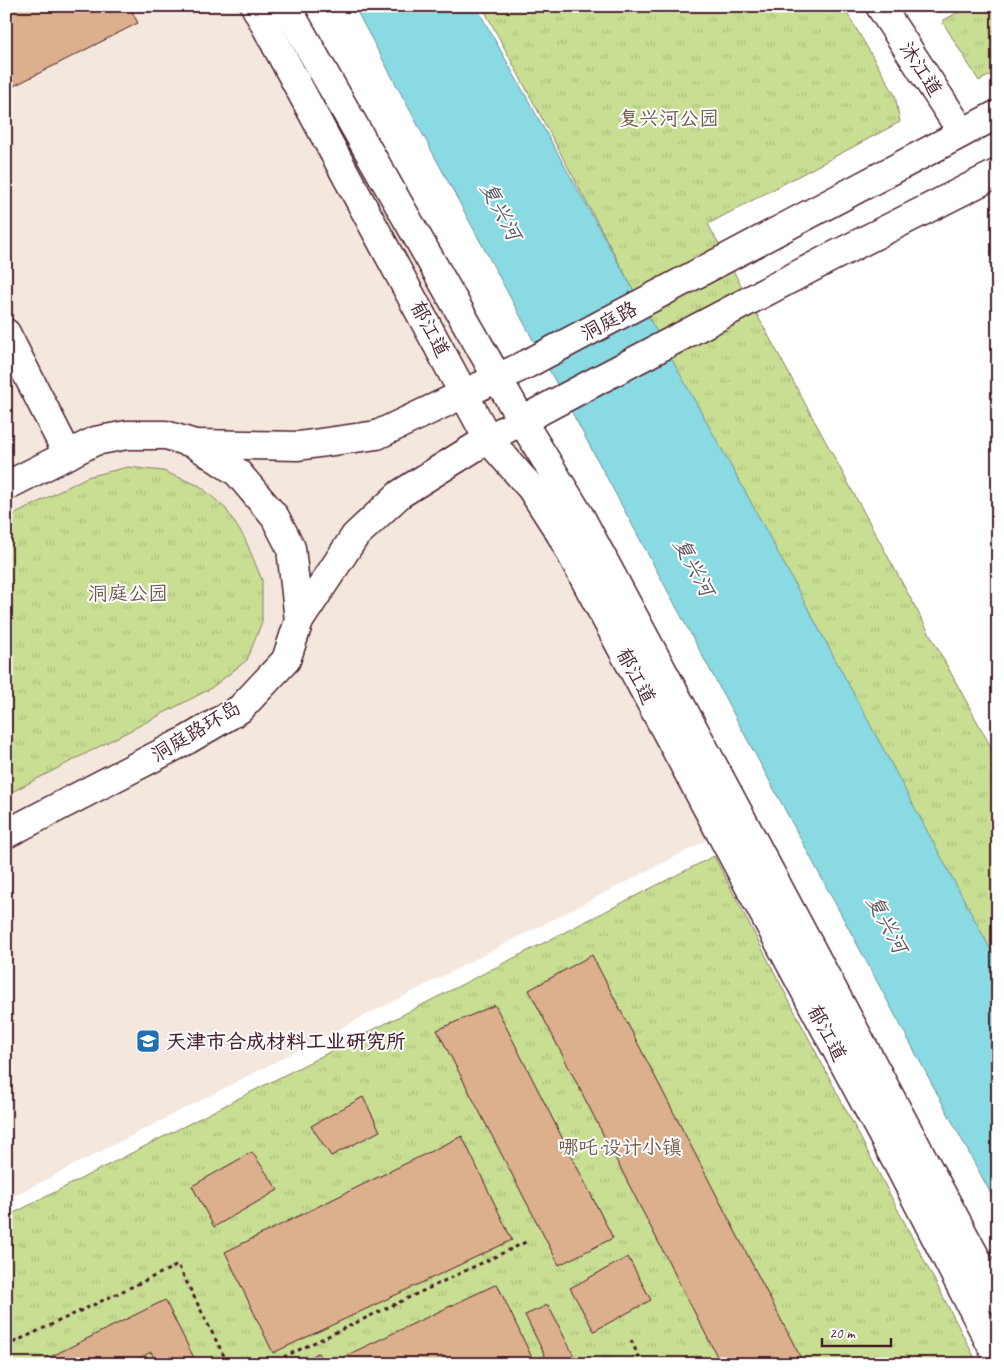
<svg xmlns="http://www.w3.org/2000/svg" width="1004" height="1370" font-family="Caveat,'LXGW WenKai TC',sans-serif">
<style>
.built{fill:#f4e7dd}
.grass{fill:url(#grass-tufts);stroke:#897e5f}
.water{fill:#89dae2;stroke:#708f99}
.building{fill:#dcaf8d;stroke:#4a1f2b}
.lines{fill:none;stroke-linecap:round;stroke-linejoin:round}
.minor-casing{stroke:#4a1f2b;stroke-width:31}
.major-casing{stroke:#4a1f2b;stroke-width:31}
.path{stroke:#4a1f2b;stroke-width:3;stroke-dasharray:4 4;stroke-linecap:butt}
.minor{stroke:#fff;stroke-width:28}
.major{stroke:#fff;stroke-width:28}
.labels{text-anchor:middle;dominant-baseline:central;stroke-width:4;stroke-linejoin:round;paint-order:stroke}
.street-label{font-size:20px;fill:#4a1f2b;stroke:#fff}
.park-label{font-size:20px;fill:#70584a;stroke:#fff}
.poi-label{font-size:20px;font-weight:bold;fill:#4a1f2b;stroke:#fff;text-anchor:start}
.water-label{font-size:21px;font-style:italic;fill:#5d5762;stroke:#fff}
</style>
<defs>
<pattern id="grass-tufts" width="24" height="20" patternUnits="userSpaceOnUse" patternTransform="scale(1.25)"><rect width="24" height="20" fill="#c8de93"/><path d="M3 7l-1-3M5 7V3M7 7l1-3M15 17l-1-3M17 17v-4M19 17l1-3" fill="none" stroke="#adbe7f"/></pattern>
</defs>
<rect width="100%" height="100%" fill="#fff"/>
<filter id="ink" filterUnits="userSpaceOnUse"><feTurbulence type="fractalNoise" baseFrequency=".02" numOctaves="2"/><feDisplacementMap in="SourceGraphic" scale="10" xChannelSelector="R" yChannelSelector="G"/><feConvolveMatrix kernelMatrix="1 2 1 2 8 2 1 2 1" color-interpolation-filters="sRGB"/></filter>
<g filter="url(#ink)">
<path class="built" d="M6,6H289L731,828L6,1200Z"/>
<g class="grass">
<path d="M482,6H843L895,95L900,122L708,224L998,760V974Z"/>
<path d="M970,6H998V71L979,81L942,21Z"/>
<path d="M128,467L163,471L200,486L226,509L245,539L262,580V622L247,660L210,689L6,795V519L87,477Z"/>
<path d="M714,856L978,1364H6V1217Z"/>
</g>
<path class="water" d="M354,6H476L746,493L998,963V1207Z"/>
<g class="building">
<path d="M6,6H129L138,23L6,90Z"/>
<path d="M592,955L804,1364H721L529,990Z"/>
<path d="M495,1005L613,1238L559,1265L437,1030Z"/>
<path d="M363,1097L380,1131L331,1156L311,1126Z"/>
<path d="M462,1136L512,1240L273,1353L225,1252Z"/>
<path d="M252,1152L278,1190L214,1227L192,1186Z"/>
<path d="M628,1257L651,1300L594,1331L570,1288Z"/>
<path d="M497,1284L535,1364H347L343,1357Z"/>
<path d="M165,1300L197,1364H157L151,1352L128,1364H46L44,1360Z"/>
<path d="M548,1305L578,1364H549L525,1315Z"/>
<path d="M318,1353L324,1364H298Z"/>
</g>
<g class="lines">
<g class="minor-casing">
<g id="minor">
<path d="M880,6L962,132"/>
<path d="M6,333L68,455"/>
</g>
</g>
<g class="major-casing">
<g id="major">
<path d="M255,6L488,439L531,488L560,533L901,1170L998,1358"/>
<path d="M286,6L522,421L581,518L998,1299"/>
<path d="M195,444L298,446L377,435L527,364L998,114"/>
<path d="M6,486L95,441L127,435H166L195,444L237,472L275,517L291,548L299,621L286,660L240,709L187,740L6,834"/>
<path d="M299,621L355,536L400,494L488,439L551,405L826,260L998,173"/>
</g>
</g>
<g class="path">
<path d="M631,1340L642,1364"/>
<path d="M6,1346L178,1265L228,1364"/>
<path d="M269,1364L526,1242"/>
</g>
<use href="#minor" class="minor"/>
<use href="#major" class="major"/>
</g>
</g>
<defs>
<g id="school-square" transform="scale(1.25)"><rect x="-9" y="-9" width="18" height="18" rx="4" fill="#1f6fb2" stroke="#fff"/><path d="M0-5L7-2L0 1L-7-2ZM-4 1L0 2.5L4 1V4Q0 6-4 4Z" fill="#fff"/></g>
</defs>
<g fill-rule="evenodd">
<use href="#school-square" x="148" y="1041"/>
</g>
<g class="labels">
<g class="street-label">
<text transform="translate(921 69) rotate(57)">沐江道</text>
<text transform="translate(609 321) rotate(-28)">洞庭路</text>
<text transform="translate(430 329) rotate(62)">郁江道</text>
<text transform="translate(636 676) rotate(62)">郁江道</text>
<text transform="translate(196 731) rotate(-31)">洞庭路环岛</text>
<text transform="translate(827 1033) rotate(62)">郁江道</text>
</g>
<g class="park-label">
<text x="669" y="118">复兴河公园</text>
<text x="128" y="593">洞庭公园</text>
<text x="620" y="1147">哪吒·设计小镇</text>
</g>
<g class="poi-label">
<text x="166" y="1041">天津市合成材料工业研究所</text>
</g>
<g class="water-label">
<text transform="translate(501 211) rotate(62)">复兴河</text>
<text transform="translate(694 567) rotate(62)">复兴河</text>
<text transform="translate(887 924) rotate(62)">复兴河</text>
</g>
</g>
<rect width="1004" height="1370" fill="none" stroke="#fff" stroke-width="25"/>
<rect x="12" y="12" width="979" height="1345" fill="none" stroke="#4a1f2b" stroke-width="2" filter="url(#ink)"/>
<path d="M822 1338v8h69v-8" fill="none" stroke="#4a1f2b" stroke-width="2.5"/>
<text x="829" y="1338" font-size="15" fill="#4a1f2b" stroke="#ffffff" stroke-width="4" paint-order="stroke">20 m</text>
</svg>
